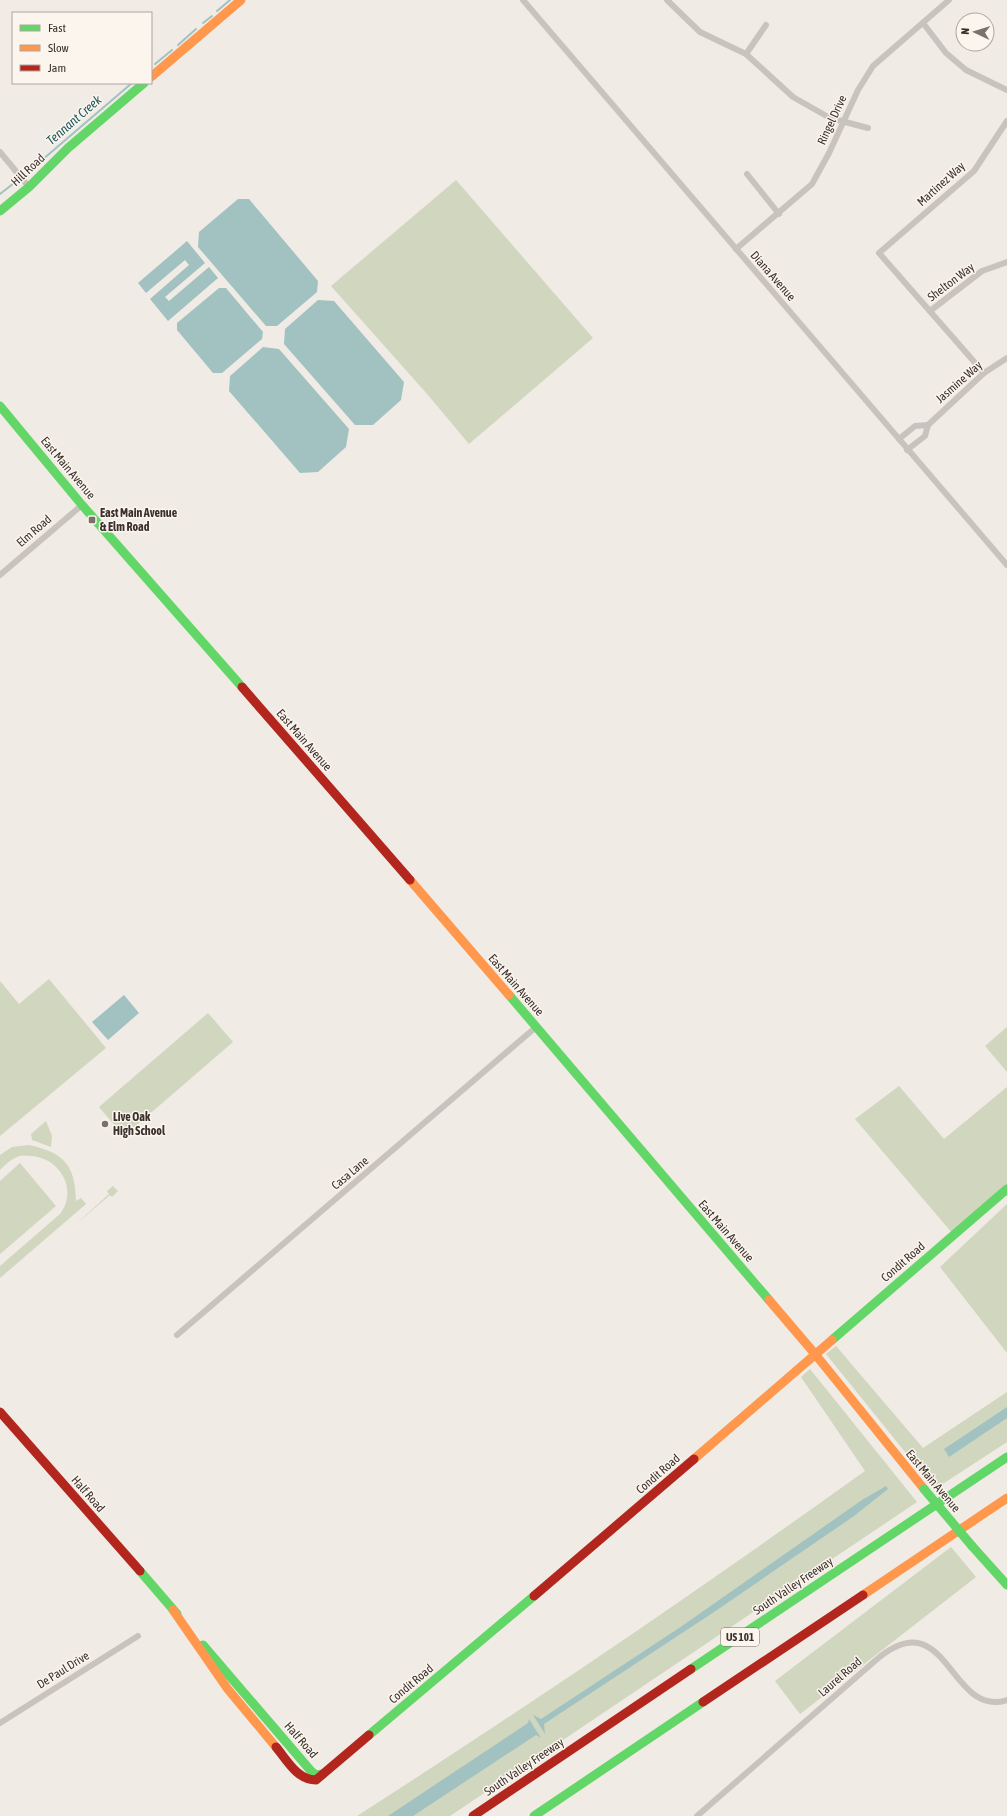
<svg xmlns="http://www.w3.org/2000/svg" width="1007" height="1816" font-family="'Asap Condensed',sans-serif">
<style>
.green{fill:#d1d6bf}
.water{fill:#a1c2c1}
.lines{fill:none;stroke-linecap:round;stroke-linejoin:round}
.stream{stroke:#a1c2c1;stroke-width:2}
.street{stroke:#c9c3be;stroke-width:6}
.fast{stroke:#63d668;stroke-width:9}
.slow{stroke:#ff974d;stroke-width:9}
.jam{stroke:#b3261e;stroke-width:9}
.fast-bridge{stroke:#63d668;stroke-width:9}
.poi-dot{fill:#7a716c;stroke:#fbf5ee;stroke-width:1.5}
.labels{text-anchor:middle;dominant-baseline:central;stroke-width:3;stroke-linejoin:round;paint-order:stroke}
.shield{fill:#fbf5ee;stroke:#756b66;stroke-width:1}
.shield-label{font-size:11px;font-weight:bold;fill:#3b302b}
.street-label{font-size:12px;fill:#3b302b;stroke:#fbf5ee}
.poi-label{font-size:12px;font-weight:bold;fill:#3b302b;stroke:#fbf5ee;text-anchor:start}
.water-label{font-size:13px;font-style:italic;fill:#1f5a5e;stroke:#fbf5ee}
</style>
<rect width="100%" height="100%" fill="#f0ebe5"/>
<g class="green">
<path d="M456,180L593,338L469,444L428,395L331,286Z"/>
<path d="M49,979L106,1048L0,1136V981L19,1004Z"/>
<path d="M208,1013L233,1042L124,1136L99,1107Z"/>
<path d="M1007,1027V1072L985,1046Z"/>
<path d="M899,1086L944,1139L1007,1087V1188L953,1234L855,1119Z"/>
<path d="M46,1121L52,1136L51,1147L32,1140L31,1134Z"/>
<path d="M29,1145C64,1153 75,1164 76,1201L81,1198L86,1204L0,1278V1266L60,1214C78,1190 61,1159 32,1156C28,1156 24,1155 20,1156C12,1158 6,1164 0,1170V1155L12,1147Z"/>
<path d="M20,1163L56,1206L0,1254V1181Z"/>
<path d="M113,1186L118,1191L112,1197L110,1195L75,1225L109,1194L107,1191Z"/>
<path d="M1007,1204V1353L940,1267Z"/>
<path d="M836,1346L923,1448L1007,1392V1442L935,1489L826,1354Z"/>
<path d="M810,1369L917,1502L450,1816H357C530,1705 699,1590 865,1471L801,1377Z"/>
<path d="M951,1547L976,1577L800,1714L775,1681Z"/>
</g>
<g class="water">
<path d="M238,199H249L318,281L317,292L277,326H266L198,247L199,232Z"/>
<path d="M187,241L205,263L165,297L169,301L209,267L218,278L168,321L150,299L189,265L185,260L146,293L138,283Z"/>
<path d="M219,288H226L263,332L262,339L222,373H213L177,330V323Z"/>
<path d="M318,300L334,301L404,382L401,400L373,425H355L284,344L285,329Z"/>
<path d="M263,347L279,349L349,429L346,447L318,472L300,473L229,391L230,376Z"/>
<path d="M124,995L139,1013L108,1040L92,1022Z"/>
<path d="M1007,1407V1418L949,1457L944,1449Z"/>
<path d="M886,1486L888,1489L854,1516L717,1610L544,1724L545,1734L533,1715L541,1719L682,1626L862,1500Z"/>
<path d="M529,1719L541,1738L536,1735L413,1816H388L528,1723Z"/>
</g>
<g class="lines">
<g class="stream">
<path d="M217,11L230,0"/>
<path d="M203,23L212,16"/>
<path d="M178,45L196,29"/>
<path d="M155,64L172,50"/>
<path d="M28,172L132,83"/>
<path d="M0,194L18,180"/>
</g>
<g class="street">
<path d="M523,0L1007,565"/>
<path d="M667,0L700,32L746,54L793,97L830,118L868,128"/>
<path d="M923,23L946,53L966,70L1007,90"/>
<path d="M746,54L766,25"/>
<path d="M0,152L29,187"/>
<path d="M747,174L779,214"/>
<path d="M736,249L812,184L829,153L858,90L873,66L949,0"/>
<path d="M930,311L982,271L1007,262"/>
<path d="M984,373L879,253L974,171L1007,121"/>
<path d="M899,439L915,426L928,425"/>
<path d="M907,450L925,436L928,425L984,373L1007,358"/>
<path d="M0,575L82,505"/>
<path d="M177,1335L536,1027"/>
<path d="M0,1723L138,1636"/>
<path d="M697,1816L876,1660C948,1599 949,1719 1007,1700"/>
</g>
<g class="fast">
<path d="M0,211L29,187L68,148L144,83"/>
<path d="M0,406L82,505L242,687"/>
<path d="M509,995L769,1300"/>
<path d="M832,1340L1007,1189"/>
<path d="M972,1546L1007,1585"/>
<path d="M140,1571L177,1614"/>
<path d="M203,1645L311,1771L316,1775L323,1774"/>
<path d="M691,1669L1007,1457"/>
<path d="M369,1735L534,1596"/>
<path d="M534,1816L703,1702"/>
</g>
<g class="slow">
<path d="M151,77L241,0"/>
<path d="M410,880L509,995"/>
<path d="M769,1300L815,1354L924,1489"/>
<path d="M694,1459L832,1340"/>
<path d="M863,1595L1007,1498"/>
<path d="M173,1610L227,1688L276,1747"/>
</g>
<g class="jam">
<path d="M242,687L410,880"/>
<path d="M0,1412L140,1571"/>
<path d="M534,1596L694,1459"/>
<path d="M703,1702L863,1595"/>
<path d="M276,1747C287,1760 297,1780 316,1780L369,1735"/>
<path d="M473,1816L691,1669"/>
</g>
<path class="fast-bridge" d="M924,1489L972,1546"/>
</g>
<g class="poi-dot">
<rect x="88" y="516" width="8" height="8" rx="2"/>
<circle cx="105" cy="1124" r="4"/>
</g>
<g class="labels">
<rect class="shield" x="721" y="1628" width="38" height="18" rx="3"/>
<g class="shield-label">
<text x="740" y="1637">US 101</text>
</g>
<g class="street-label">
<text transform="translate(832 120) rotate(-65)">Ringel Drive</text>
<text transform="translate(28 170) rotate(-43)">Hill Road</text>
<text transform="translate(941 184) rotate(-42)">Martinez Way</text>
<text transform="translate(773 276) rotate(49)">Diana Avenue</text>
<text transform="translate(951 282) rotate(-37)">Shelton Way</text>
<text transform="translate(959 382) rotate(-41)">Jasmine Way</text>
<text transform="translate(68 468) rotate(50)">East Main Avenue</text>
<text transform="translate(34 531) rotate(-41)">Elm Road</text>
<text transform="translate(304 740) rotate(49)">East Main Avenue</text>
<text transform="translate(516 985) rotate(49)">East Main Avenue</text>
<text transform="translate(350 1173) rotate(-40)">Casa Lane</text>
<text transform="translate(726 1231) rotate(49)">East Main Avenue</text>
<text transform="translate(903 1262) rotate(-41)">Condit Road</text>
<text transform="translate(658 1474) rotate(-41)">Condit Road</text>
<text transform="translate(933 1481) rotate(50)">East Main Avenue</text>
<text transform="translate(88 1494) rotate(49)">Half Road</text>
<text transform="translate(793 1586) rotate(-34)">South Valley Freeway</text>
<text transform="translate(63 1670) rotate(-32)">De Paul Drive</text>
<text transform="translate(840 1677) rotate(-41)">Laurel Road</text>
<text transform="translate(411 1684) rotate(-40)">Condit Road</text>
<text transform="translate(301 1740) rotate(49)">Half Road</text>
<text transform="translate(524 1767) rotate(-34)">South Valley Freeway</text>
</g>
<g class="poi-label">
<text x="100" y="513">East Main Avenue<tspan x="100" dy="14">&amp; Elm Road</tspan></text>
<text x="113" y="1117">Live Oak<tspan x="113" dy="14">High School</tspan></text>
</g>
<g class="water-label">
<text transform="translate(74 120) rotate(-41)">Tennant Creek</text>
</g>
</g>
<rect x="12" y="12" width="140" height="72" fill="#fbf5ee" stroke="#aea6a0"/>
<rect x="20" y="25" width="20" height="6" fill="#63d668" stroke="#aea6a0"/>
<text x="48" y="32" font-size="12" fill="#3b302b">Fast</text>
<rect x="20" y="45" width="20" height="6" fill="#ff974d" stroke="#aea6a0"/>
<text x="48" y="52" font-size="12" fill="#3b302b">Slow</text>
<rect x="20" y="65" width="20" height="6" fill="#b3261e" stroke="#aea6a0"/>
<text x="48" y="72" font-size="12" fill="#3b302b">Jam</text>
<g transform="translate(975 32) rotate(274)"><circle r="19" fill="#fbf5ee" stroke="#aea6a0"/>
<path d="M0-3L7 15L0 10L-7 15Z" fill="#7a716c"/>
<text y="-6" font-size="11" font-weight="bold" text-anchor="middle" fill="#3b302b">N</text>
</g>
</svg>
